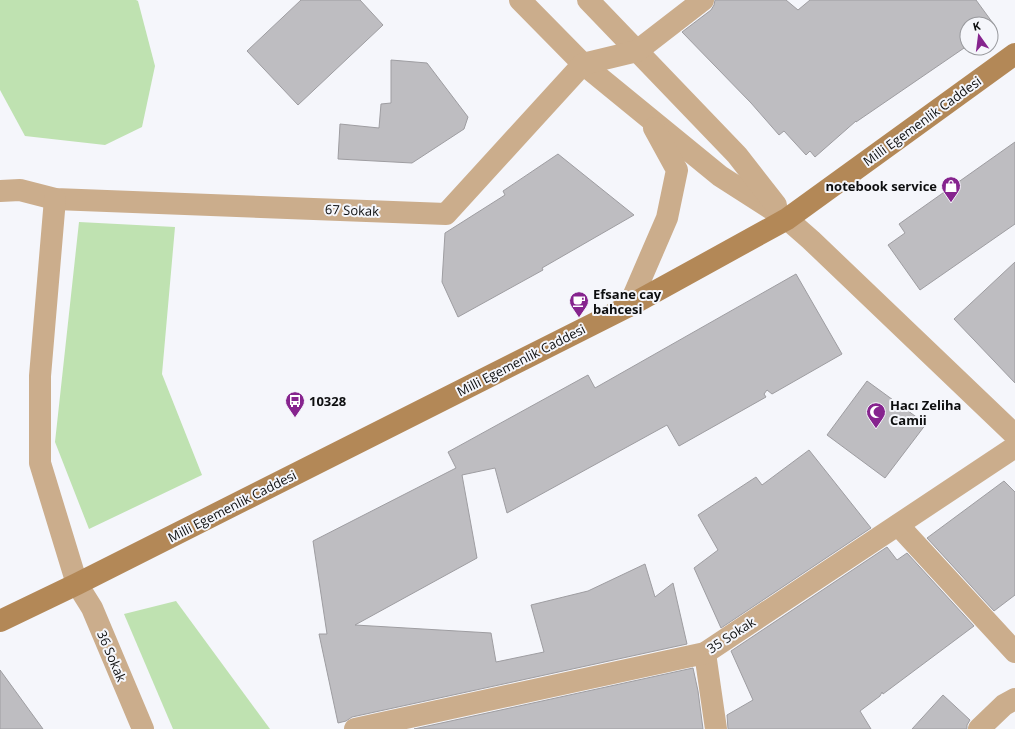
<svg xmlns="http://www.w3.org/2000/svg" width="1015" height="729" font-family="'Open Sans',sans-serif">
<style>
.green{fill:#bfe2b1}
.building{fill:#bebdc1;stroke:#9e9da1}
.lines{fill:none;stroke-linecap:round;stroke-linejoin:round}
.street{stroke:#cbad8c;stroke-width:22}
.secondary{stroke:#b38857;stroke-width:22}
.labels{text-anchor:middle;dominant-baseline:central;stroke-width:4;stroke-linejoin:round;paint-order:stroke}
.street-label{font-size:13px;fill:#0d0e0f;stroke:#f5f6fb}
.poi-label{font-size:13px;font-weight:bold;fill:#0d0e0f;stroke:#f5f6fb;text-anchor:start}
</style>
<rect width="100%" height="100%" fill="#f5f6fb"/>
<g class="green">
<path d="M0,0H136L138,1L155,66L142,127L105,145L25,136L0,90Z"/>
<path d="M79,222L175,227L162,374L202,475L89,529L55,442Z"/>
<path d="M176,601L270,729H173L124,614Z"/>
</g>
<g class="building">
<path d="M301,0H360L383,25L298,105L247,51Z"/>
<path d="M715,0H786L798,10L810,0H976L995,26L991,29V24H967V46L856,122V121L815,157L810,151L806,155L784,131L779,135L751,103L682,32L711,10L714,5Z"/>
<path d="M391,60L427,63L468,117L464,129L412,163L338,159L340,124L379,128L381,104L391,103Z"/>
<path d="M1015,142V224L920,290L888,245L905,233L899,224Z"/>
<path d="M558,154L634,215L542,268L543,270L458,317L442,282L445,233L505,195L503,191Z"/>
<path d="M1015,262V383L954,319Z"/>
<path d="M796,274L842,354L772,394L767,390L764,394L766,397L679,446L667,425L507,513L495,468L462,475L477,558L355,625L491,633L496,662L544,652L531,605L588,591L645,564L655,597L673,583L687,644L352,717L346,721L338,723L319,634H327L313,541L456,468L448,452L588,375L595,388Z"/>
<path d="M867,381L926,424L885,478L827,435Z"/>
<path d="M809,450L871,528L721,628L694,568L718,550L698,515L756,477L762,485Z"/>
<path d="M1004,481L1015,492V595L994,611L927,538Z"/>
<path d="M887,547L897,560L907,553L974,626L883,694L882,692L880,696L860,711L871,729H728L727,715L753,700L731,651Z"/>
<path d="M693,668L698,691L703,729H414Z"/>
<path d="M0,670L43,729H0Z"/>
<path d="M943,695L970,720L967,725V729H912Z"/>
</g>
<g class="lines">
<g class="street">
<path d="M520,0L583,64L720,176L787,219L811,240L1015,435"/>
<path d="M588,0L737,155L776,205"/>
<path d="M0,191L20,190L55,199L446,214L583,64L637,51L703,0"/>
<path d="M55,199L40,376V463L77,584L92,608L143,729"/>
<path d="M629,306L667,218L677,170L654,128"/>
<path d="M898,525L1015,652"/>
<path d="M705,653L716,729"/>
<path d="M355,729L705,653L1015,447"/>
<path d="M979,729L1004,705L1015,699"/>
</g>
<path class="secondary" d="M0,621L77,584L629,306L787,219L1015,54"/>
</g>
<defs>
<g id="shop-pin" transform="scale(1)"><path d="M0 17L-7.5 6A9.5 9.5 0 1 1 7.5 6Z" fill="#86248e" stroke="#f5f6fb"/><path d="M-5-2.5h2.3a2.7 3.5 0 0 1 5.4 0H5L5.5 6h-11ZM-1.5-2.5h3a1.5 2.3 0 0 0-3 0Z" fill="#fff"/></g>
<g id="cafe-pin" transform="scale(1)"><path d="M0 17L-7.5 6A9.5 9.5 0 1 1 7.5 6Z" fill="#86248e" stroke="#f5f6fb"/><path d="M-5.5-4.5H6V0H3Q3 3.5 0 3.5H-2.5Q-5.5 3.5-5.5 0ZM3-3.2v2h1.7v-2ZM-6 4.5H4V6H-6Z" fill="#fff"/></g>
<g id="bus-pin" transform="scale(1)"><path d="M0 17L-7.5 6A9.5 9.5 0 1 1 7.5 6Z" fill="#86248e" stroke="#f5f6fb"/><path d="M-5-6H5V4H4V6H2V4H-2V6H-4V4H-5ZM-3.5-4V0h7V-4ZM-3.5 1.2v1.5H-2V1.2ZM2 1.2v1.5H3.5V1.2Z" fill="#fff"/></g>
<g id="mosque-pin" transform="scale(1)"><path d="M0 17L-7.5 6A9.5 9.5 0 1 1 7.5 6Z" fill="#86248e" stroke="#f5f6fb"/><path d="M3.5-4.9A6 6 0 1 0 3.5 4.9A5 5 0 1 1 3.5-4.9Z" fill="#fff"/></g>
</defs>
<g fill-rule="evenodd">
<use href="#shop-pin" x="951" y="186"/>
<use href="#cafe-pin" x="579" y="301"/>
<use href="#bus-pin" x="295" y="401"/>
<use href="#mosque-pin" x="876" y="412"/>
</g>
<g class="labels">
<g class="street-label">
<text transform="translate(922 121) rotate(-36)">Milli Egemenlik Caddesi</text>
<text transform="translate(352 210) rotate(2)">67 Sokak</text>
<text transform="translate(521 360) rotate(-27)">Milli Egemenlik Caddesi</text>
<text transform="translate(232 506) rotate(-27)">Milli Egemenlik Caddesi</text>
<text transform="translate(731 635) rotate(-33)">35 Sokak</text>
<text transform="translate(112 656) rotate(67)">36 Sokak</text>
</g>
<g class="poi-label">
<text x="937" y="186" text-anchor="end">notebook service</text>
<text x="593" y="294">Efsane cay<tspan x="593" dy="15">bahcesi</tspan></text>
<text x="309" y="401">10328</text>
<text x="890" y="405">Hacı Zeliha<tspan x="890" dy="15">Camii</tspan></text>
</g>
</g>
<g transform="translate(979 36) rotate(346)"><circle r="19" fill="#f5f6fb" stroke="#98999d"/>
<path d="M0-3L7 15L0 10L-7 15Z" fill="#86248e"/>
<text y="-6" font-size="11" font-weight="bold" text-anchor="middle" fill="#0d0e0f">K</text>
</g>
</svg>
